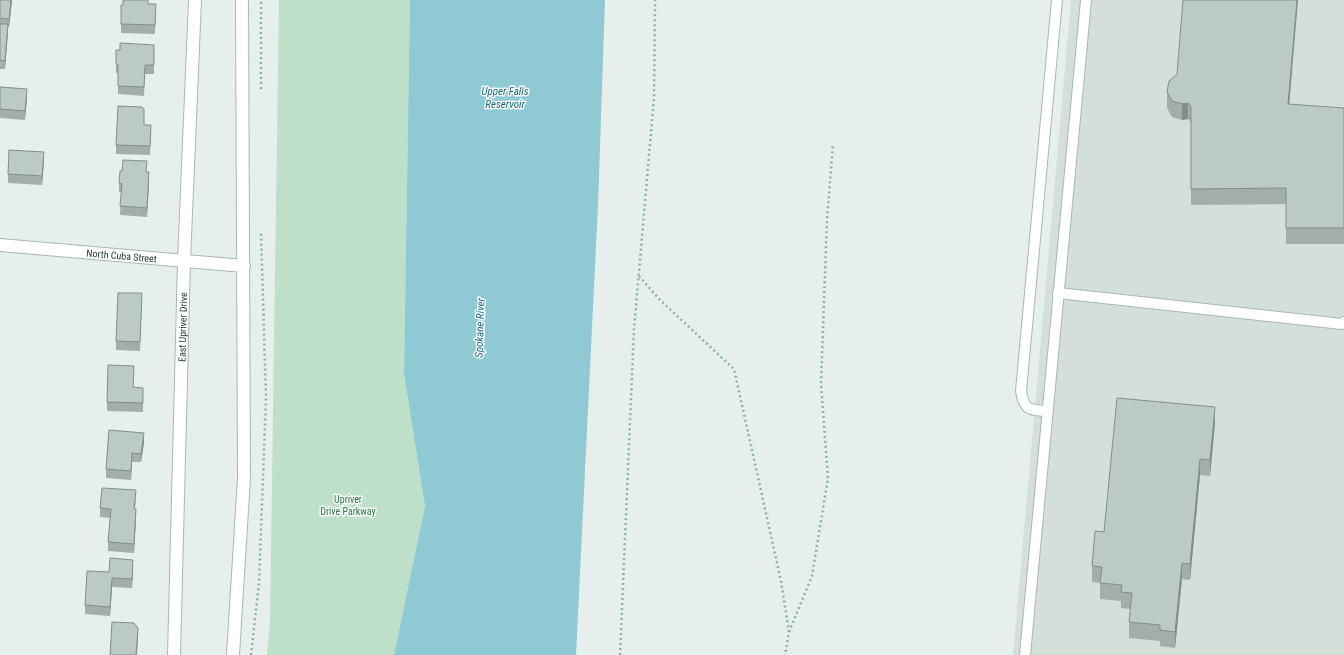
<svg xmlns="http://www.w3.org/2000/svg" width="1344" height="655" font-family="'Roboto Condensed',sans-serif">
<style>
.built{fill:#d4dfda}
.green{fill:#bfe0c8}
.water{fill:#8ec9d4}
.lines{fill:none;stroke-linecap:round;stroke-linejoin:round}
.lane-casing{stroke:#a8b8b2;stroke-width:12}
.street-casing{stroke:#a8b8b2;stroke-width:14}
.secondary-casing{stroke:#a4bbb3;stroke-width:14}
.path{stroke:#86b3a5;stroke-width:2.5;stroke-dasharray:2 3;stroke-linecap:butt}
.lane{stroke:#fff;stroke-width:10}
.street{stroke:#fff;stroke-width:12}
.secondary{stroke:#fff;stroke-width:12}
.wall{fill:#a1aea9}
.shaded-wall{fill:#838d89}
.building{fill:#bbcac4;stroke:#838d89}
.labels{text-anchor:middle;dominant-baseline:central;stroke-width:3;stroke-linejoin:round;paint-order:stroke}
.street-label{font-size:10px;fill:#24423a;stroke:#f7fbf9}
.park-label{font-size:10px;fill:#2d7a4b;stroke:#f7fbf9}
.water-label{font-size:11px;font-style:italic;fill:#1c6f80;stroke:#f7fbf9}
</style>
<rect width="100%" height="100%" fill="#e6efeb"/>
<path class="built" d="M1071,0H1344V655H1013Z"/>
<path class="green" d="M279,0H410L404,374L425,506L394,655H267L270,620Z"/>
<path class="water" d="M410,0H605L598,205L576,655H394L425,506L404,374Z"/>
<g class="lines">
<g class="lane-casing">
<g id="lane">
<path d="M1058,293L1342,324L1344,322"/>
<path d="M1047,411C1029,410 1024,410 1021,391L1057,0"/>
<path d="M1025,655L1086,0"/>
</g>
</g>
<g class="street-casing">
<g id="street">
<path id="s1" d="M0,245L244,266"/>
<path id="s2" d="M174,655L184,261L195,0"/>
</g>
</g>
<g class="secondary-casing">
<path id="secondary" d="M233,655L244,478L242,0"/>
</g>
<g class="path">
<path d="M261,89V0"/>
<path d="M639,276L660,300L734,369L781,581L789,632L785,655"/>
<path d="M789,632L812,576L828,478L821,384L827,219L833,144"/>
<path d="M251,655L259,583L266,398L261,232"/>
<path d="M620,655L634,329L654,98L655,0"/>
</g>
<use href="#lane" class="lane"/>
<use href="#street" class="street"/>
<use href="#secondary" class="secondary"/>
</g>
<g class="wall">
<path d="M0,0H12L9,27H8L5,69H0Z"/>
<path d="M148,4L156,13L155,34L121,33V24Z"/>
<path d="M116,50L154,54V74H145L144,96L118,94V73H116Z"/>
<path d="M1177,74L1289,104L1344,108V244H1286V204L1191,205V122L1188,119L1182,120L1172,117L1167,108V92Z"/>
<path d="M0,87L27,97L25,120L0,118Z"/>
<path d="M144,125L151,134L150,155L116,154V145Z"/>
<path d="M44,161L42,185L8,183V174Z"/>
<path d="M147,172L149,181L147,217L120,215L121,192H119V183Z"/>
<path d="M142,293L140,351L116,350V341Z"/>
<path d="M134,374L133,387L143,396V412L107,411V402Z"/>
<path d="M1215,423L1210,476L1200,475L1190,580L1182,579L1175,648L1160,646V641L1129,638V622L1131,609L1121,608V601L1100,599V583L1092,582V566L1104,532Z"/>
<path d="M144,442L141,462H132L131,480L106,478V469Z"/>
<path d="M136,498L135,509L136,518L134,553L108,551V542L110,518L100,517V508Z"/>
<path d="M133,568L132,588L112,587L110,616L85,614V605L109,572Z"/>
</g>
<g class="shaded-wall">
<path d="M11,0H12L9,27V19Z"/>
<path d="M1297,0H1298L1288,120V104Z"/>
<path d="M8,24V33L5,69V61Z"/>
<path d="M27,89V97L25,120V111Z"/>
<path d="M1188,103V119L1182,120V104Z"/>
<path d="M44,152V161L42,185V176Z"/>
<path d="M149,172V181L147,217V208Z"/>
<path d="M1215,407V423L1210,476V460Z"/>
<path d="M144,433V442L141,462V454Z"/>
<path d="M132,453V462L131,480V471Z"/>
<path d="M1200,459V475L1190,580V564Z"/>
<path d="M136,509V518L134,553V544Z"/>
<path d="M133,560V568L132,588V579Z"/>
<path d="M1182,563V579L1175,648V632Z"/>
<path d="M112,578V587L110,616V607Z"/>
<path d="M138,628V636L137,655H136Z"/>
</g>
<g class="building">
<path d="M0,0H11L9,19L0,18Z"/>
<path d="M123,0H148V4H156L155,25L121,24V5H123Z"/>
<path d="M1183,0H1297L1288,104L1344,108V228H1286V188L1191,189V106L1188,103L1182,104L1172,101L1167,92L1169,81L1177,74Z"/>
<path d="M0,24H8L5,61L0,60Z"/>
<path d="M120,43L154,45V65H145L144,87L118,86V65L116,64V50H120Z"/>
<path d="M0,87L27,89L25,111L0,109Z"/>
<path d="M118,106L142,107L144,109V125H151L150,146L116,145Z"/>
<path d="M9,150L44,152L42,176L8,174Z"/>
<path d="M123,160L147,161L146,172H149L147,208L120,206L122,184L119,183L120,171H122Z"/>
<path d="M118,293H142L140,342L116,341Z"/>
<path d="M108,365L134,366L133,387L143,388V403L107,402Z"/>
<path d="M1117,398L1215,407L1210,460L1200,459L1190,564L1182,563L1175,632L1160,630V625L1129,622L1132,593L1121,592L1122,585L1100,583L1102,567L1092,566L1095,531L1104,532Z"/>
<path d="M109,430L144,433L141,454L132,453L131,471L106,469Z"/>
<path d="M102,488L136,490L134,509H136L134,544L108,542L111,509L100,508Z"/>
<path d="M110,558L133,560L132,579L112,578L110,607L85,605L87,571L109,572Z"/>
<path d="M112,622L134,623L138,628L136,655H110Z"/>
</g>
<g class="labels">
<g class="street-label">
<text stroke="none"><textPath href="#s1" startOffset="122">North Cuba Street</textPath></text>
<text stroke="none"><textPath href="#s2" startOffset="328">East Upriver Drive</textPath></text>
</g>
<g class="park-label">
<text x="348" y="499">Upriver<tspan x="348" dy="12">Drive Parkway</tspan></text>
</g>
<g class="water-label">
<text x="505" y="91">Upper Falls<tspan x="505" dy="13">Reservoir</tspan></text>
<text transform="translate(480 328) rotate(-88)">Spokane River</text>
</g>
</g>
</svg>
